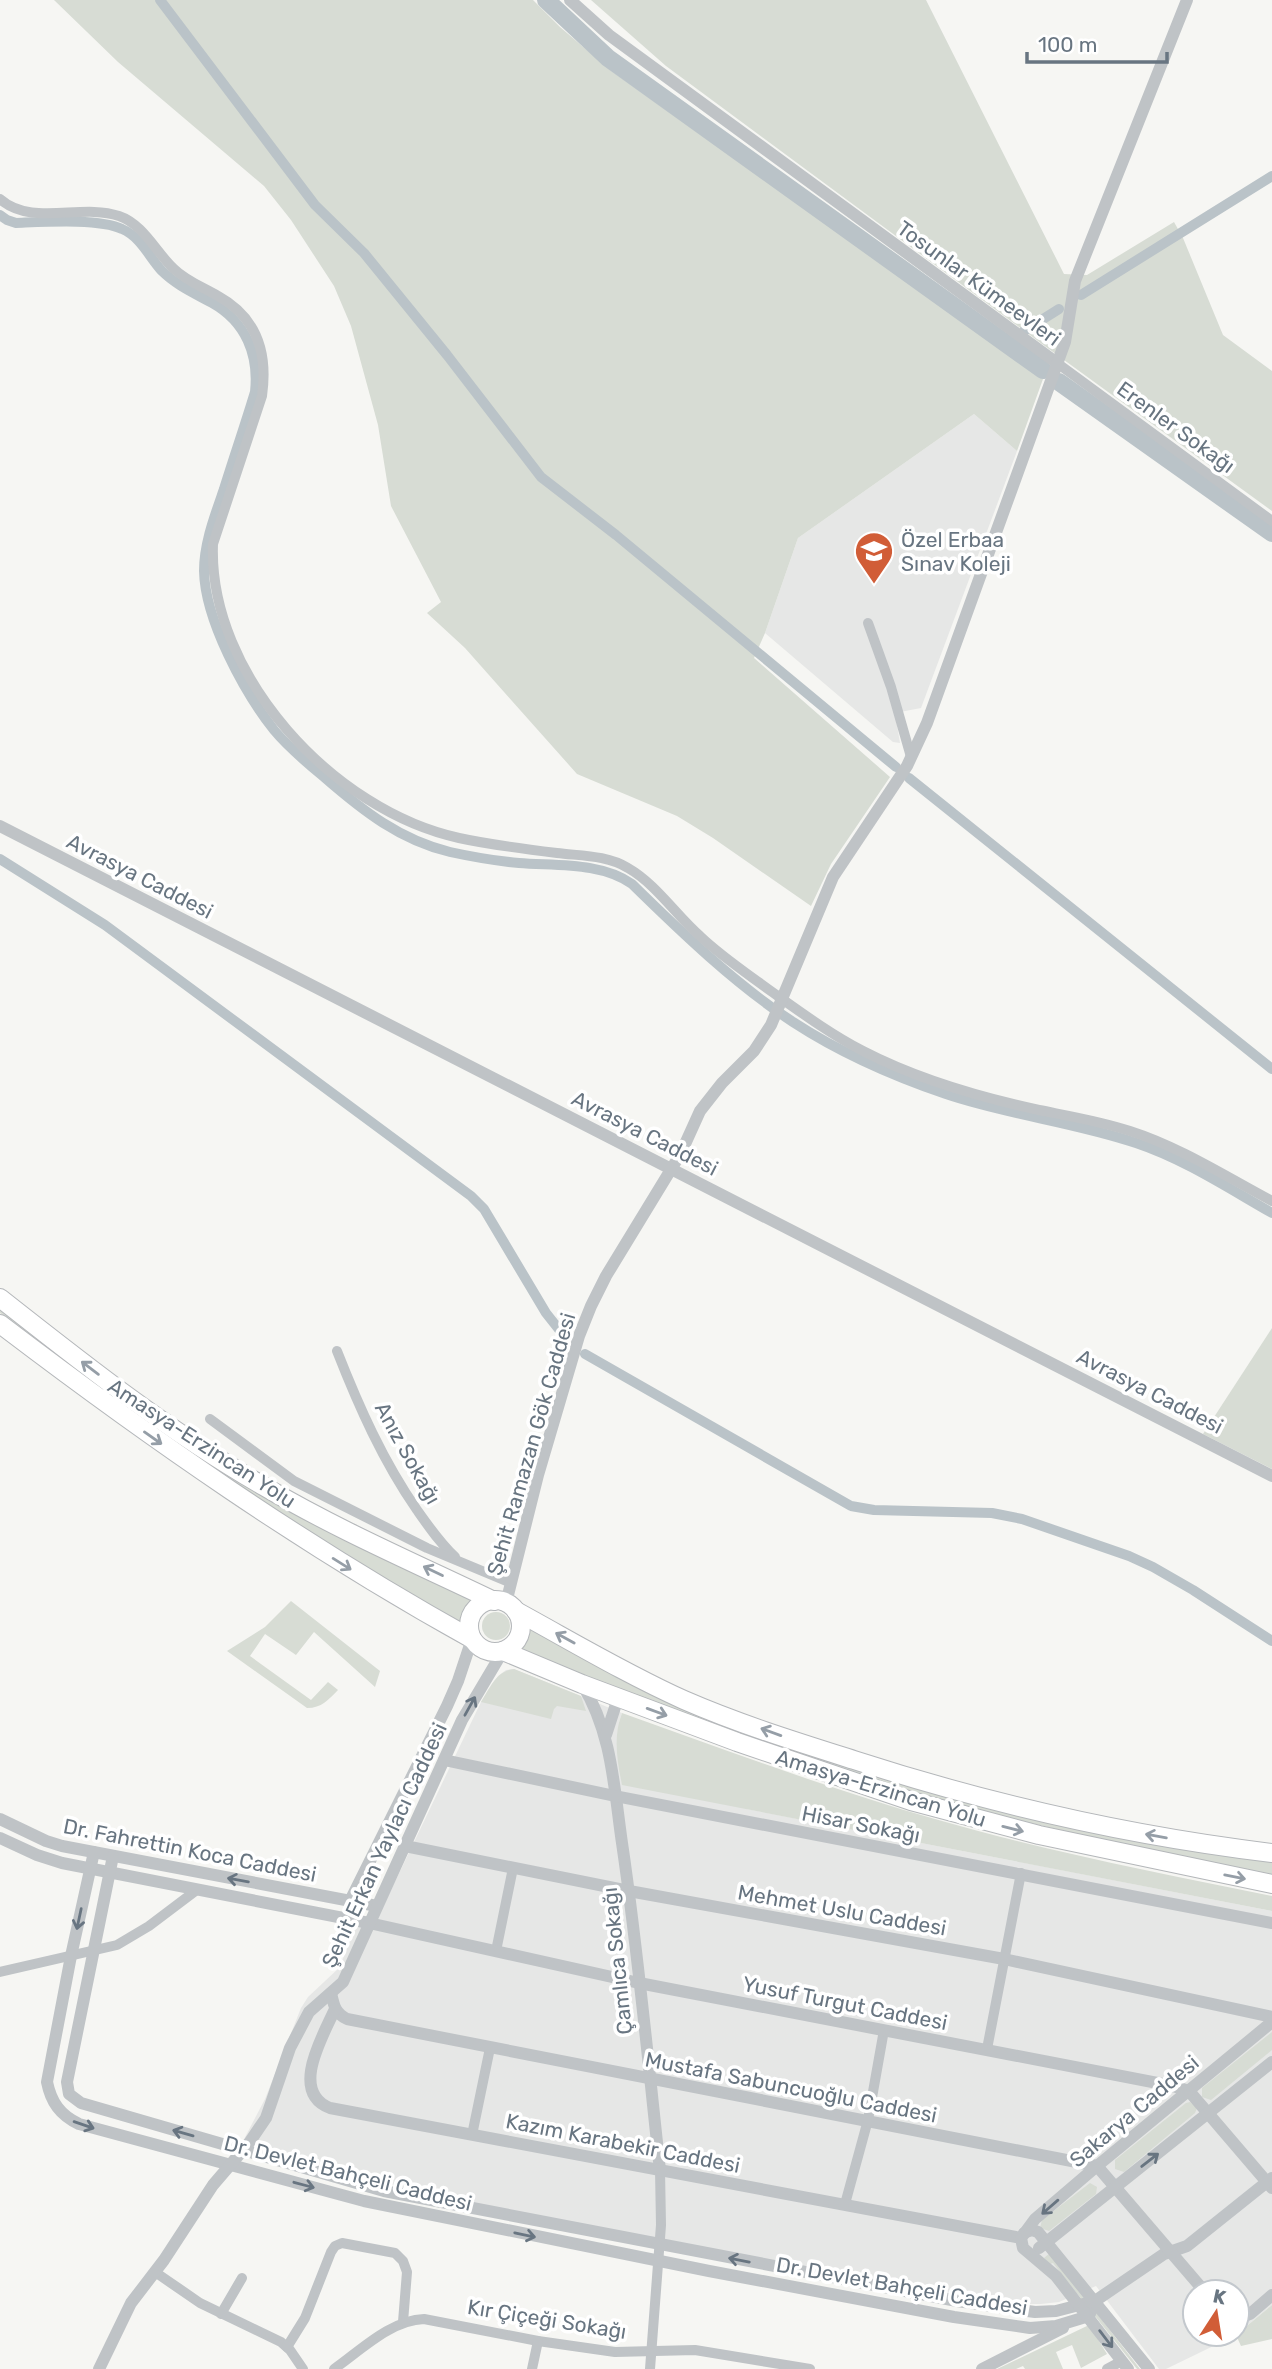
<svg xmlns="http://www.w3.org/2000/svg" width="1272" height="2369" font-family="Rubik,sans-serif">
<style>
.built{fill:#e6e7e6;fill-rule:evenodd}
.green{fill:#d7dcd4}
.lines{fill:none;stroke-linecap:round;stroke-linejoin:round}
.canal{stroke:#bac3c8;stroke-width:10}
.river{stroke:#bac3c8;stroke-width:18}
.trunk-casing{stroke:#b4b7ba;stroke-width:20}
.minor{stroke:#bfc3c6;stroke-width:10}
.tertiary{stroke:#bfc3c6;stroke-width:12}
.trunk{stroke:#fff;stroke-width:18}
.oneway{stroke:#959ea7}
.oneway2{stroke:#687581}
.labels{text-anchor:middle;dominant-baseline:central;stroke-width:7;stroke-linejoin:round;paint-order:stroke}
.street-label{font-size:21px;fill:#687581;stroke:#fff}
.poi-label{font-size:21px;fill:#687581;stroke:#fff;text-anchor:start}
</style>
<rect width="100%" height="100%" fill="#f6f6f3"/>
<g class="built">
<path d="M974,414L1017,451L921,708L895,713L900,743L893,742L765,633L798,538Z"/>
<path d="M514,1669L622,1713L619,1722L747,1809L1272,1911V2305L1236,2335L1166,2369H1159L1096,2286L1059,2302L1041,2304H1021L952,2295L420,2193L242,2143L265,2099L301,2008L308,1997L340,1967L354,1927L382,1909L481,1702L498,1676L506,1670ZM1195,2292H1237V2334H1195Z"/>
</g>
<g class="green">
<path d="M54,0H533L560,27L610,70L1043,379L1017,451L974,414L798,538L765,633L754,658L890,777L831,864L811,906L713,838L677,816L577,774L465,648L427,613L441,602L391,506L378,425L351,326L334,286L291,220L264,186L118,62Z"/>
<path d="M591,0H926L1064,274L1087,275L1174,222L1183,238L1223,335L1272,371V511L1042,344L666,66Z"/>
<path d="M0,1306L121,1398L474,1597L462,1624C299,1530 149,1428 0,1313Z"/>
<path d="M1272,1328V1469L1203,1434Z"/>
<path d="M291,1601L380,1671L375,1687L314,1632L296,1655L265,1634L250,1656L311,1700L328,1682L338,1690C328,1700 322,1708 307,1708L227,1651L265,1627Z"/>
<circle cx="496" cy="1626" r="14"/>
<path d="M528,1626L775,1742L1272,1861V1875C1142,1848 1012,1823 886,1783C761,1744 639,1697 517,1651Z"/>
<path d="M514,1669L581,1696L586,1711L557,1706L554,1709L551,1719L481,1702C490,1688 496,1671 514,1669Z"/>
<path d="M622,1713C726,1750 829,1789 935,1819C1046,1851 1159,1873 1272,1896V1911L622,1785C617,1760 613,1736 622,1713Z"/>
<path d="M1272,2032V2050L1211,2100L1202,2097V2088Z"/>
<path d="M1190,2102L1197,2108L1195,2113L1124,2172L1115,2169V2160L1186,2103Z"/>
<path d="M1090,2183L1097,2187L1096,2194L1049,2231L1040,2228L1042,2220Z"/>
<path d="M1050,2253L1140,2369H1137L1053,2263L1050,2264L1044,2258Z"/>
<path d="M1272,2305V2339L1241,2346L1236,2335Z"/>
<path d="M1089,2325L1107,2354L1081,2368L1072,2345L1056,2352L1063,2369H1025L1023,2366L1016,2369H997Z"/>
</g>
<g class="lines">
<g class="canal">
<path d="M160,0L315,205L364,253L447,355L541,477L616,535L896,767"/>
<path d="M0,215L7,220L16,223C42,222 100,218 122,229C141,237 149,257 162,271C176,285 194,293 212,303C246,322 259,355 255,392C245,425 234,457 224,489C215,515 204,543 204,571C205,620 244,692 274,730C288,747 307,763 324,777C363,811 400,840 450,852C473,857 496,861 519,863C556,866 601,862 632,884C681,932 735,984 793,1022C839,1052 893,1076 946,1094C1008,1115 1074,1122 1136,1143C1184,1159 1228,1188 1272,1213"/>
<path d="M1081,295L1272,176"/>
<path d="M1024,331L1059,309"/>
<path d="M909,778L1272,1069"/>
<path d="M0,859L105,925L471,1196L484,1209L546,1313L565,1337"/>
<path d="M585,1354L851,1506L874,1510L992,1513L1022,1519L1129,1556L1153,1567L1193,1590L1272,1641"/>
</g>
<g class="river">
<path d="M546,0L608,58L1043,370"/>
<path d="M1059,382L1272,533"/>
</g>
<g class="trunk-casing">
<g id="trunk">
<path d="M0,1298C85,1365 171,1433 265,1487C338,1530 417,1564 494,1601"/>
<path d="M0,1324C151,1439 306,1547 472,1639"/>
<circle cx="495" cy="1626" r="26"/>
<path d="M516,1611C571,1641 626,1674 684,1700C739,1724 797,1742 854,1760C990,1804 1130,1836 1272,1853"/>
<path d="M503,1651L582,1684L737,1742L911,1801L1039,1835L1272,1884"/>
</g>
</g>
<g class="minor">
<path d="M0,199C32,227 81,203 119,216C143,224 156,252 173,268C186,281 203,287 218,296C258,318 268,354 262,396L213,544C208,675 334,811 459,838C491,845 524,849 557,853C581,856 607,855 628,868C656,884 676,915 700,936C721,956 745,972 768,989C799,1011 830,1034 863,1051C917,1079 979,1097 1039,1110C1069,1116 1100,1121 1130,1131C1180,1147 1225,1176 1272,1201"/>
<path d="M1057,363L1272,521"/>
<path d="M868,623L891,687L911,757"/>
<path d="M337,1351C359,1407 383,1461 417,1510C429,1527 440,1543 455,1557"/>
<path d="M210,1419L294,1481L427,1548L511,1583"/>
<path d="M496,1951L513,1868"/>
<path d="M0,1972L117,1945L149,1926L198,1889"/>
<path d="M987,2049L1021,1873"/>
<path d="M472,2135L490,2048"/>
<path d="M845,2204L868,2120L884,2030"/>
<path d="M155,2272L200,2303L281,2342L290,2350L303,2369"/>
<path d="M221,2314L242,2278"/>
<path d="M287,2347L305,2318L331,2252L335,2246L342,2243L395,2253L403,2261L407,2272L403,2322"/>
<path d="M334,2369C361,2350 391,2320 424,2319L538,2341L615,2352L695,2350L810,2369"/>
<path d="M532,2369L538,2341"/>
<path d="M650,2369L661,2225L660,2170"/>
<path d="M1107,2369L1122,2361"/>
</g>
<g class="tertiary">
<path d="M570,0L609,35L1057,363"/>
<path d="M0,826L1272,1476"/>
<path d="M506,1603L538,1475L579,1336L591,1306L606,1276L681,1153L700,1111L722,1083L754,1051L771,1025L833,877L907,766L927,723L1065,342L1075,281L1187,0"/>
<path d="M582,1684C612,1732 614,1788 622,1843C638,1951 648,2061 660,2170"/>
<path d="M606,1735L618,1698"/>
<path d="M444,1760L615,1796L1272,1923"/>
<path d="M0,1819L46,1841L62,1846L377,1906"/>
<path d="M0,1838L37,1855L62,1863L369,1923L639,1983L1173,2086L1189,2091L1272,2188"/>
<path d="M405,1846L629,1891L1004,1959L1272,2017"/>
<path d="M94,1852L71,1956L47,2082C51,2102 60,2115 79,2124L364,2201L709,2271L954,2317L1030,2328L1056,2326L1089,2316L1095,2301"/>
<path d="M113,1856L67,2082L69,2094L81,2103L384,2191L957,2301L1035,2312L1056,2311L1095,2301L1164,2254L1187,2246L1272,2178"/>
<path d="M350,1901L447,1706L458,1681L472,1639"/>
<path d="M331,1993C334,2006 335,2013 347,2019L1097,2166L1205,2292"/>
<path d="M335,2009C323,2036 289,2092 330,2108L1021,2238"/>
<path d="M1024,2233L1032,2230L1038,2232L1149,2369"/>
<path d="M1039,2248L1272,2062"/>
<path d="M1237,2319L1250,2314L1272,2295"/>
<path d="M99,2369L131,2303L164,2260L213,2185L249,2143L266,2118L290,2048L309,2012L343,1982L462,1720L503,1651"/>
<path d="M982,2369L1063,2328"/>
<path d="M1128,2369L1056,2276L1023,2248L1021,2238L1035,2219L1097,2166L1272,2022"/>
</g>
<use href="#trunk" class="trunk"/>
</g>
<defs><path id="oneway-shaft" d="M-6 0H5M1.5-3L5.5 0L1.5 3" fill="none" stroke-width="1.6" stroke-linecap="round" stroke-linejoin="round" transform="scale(1.75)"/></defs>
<g class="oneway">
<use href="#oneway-shaft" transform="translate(90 1368) rotate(-143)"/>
<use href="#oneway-shaft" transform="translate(153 1438) rotate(35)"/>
<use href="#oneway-shaft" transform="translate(342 1564) rotate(32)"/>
<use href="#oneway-shaft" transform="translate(433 1571) rotate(-154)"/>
<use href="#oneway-shaft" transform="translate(565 1638) rotate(-151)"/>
<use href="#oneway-shaft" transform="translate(657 1712) rotate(20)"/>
<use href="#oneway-shaft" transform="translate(771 1732) rotate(-160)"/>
<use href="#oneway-shaft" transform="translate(1013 1829) rotate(14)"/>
<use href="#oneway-shaft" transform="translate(1156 1836) rotate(-170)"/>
<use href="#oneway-shaft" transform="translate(1235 1877) rotate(11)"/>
</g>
<g class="oneway2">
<use href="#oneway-shaft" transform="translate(470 1706) rotate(-61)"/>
<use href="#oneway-shaft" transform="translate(238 1880) rotate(-170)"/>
<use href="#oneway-shaft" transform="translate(79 1919) rotate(102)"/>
<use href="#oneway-shaft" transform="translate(84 2125) rotate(19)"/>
<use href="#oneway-shaft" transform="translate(183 2133) rotate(-164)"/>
<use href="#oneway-shaft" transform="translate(1150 2160) rotate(-38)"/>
<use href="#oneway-shaft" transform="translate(304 2185) rotate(15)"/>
<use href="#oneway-shaft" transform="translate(1050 2207) rotate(139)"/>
<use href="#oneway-shaft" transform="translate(525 2235) rotate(12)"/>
<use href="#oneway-shaft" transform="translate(739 2260) rotate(-169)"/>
<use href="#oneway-shaft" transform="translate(1106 2339) rotate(53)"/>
</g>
<defs>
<g id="school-pin" transform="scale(2.0125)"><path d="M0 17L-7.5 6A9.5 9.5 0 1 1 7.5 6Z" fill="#d15d37" stroke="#fff"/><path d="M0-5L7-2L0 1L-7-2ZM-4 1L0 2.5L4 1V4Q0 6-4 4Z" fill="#fff"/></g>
</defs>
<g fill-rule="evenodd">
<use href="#school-pin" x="874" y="551"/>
</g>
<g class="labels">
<g class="street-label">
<text transform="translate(979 283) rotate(36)">Tosunlar Kümeevleri</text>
<text transform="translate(1176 427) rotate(36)">Erenler Sokağı</text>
<text transform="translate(140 876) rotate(27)">Avrasya Caddesi</text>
<text transform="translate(645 1133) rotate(27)">Avrasya Caddesi</text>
<text transform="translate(1150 1391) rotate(27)">Avrasya Caddesi</text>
<text transform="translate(202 1443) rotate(33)">Amasya-Erzincan Yolu</text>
<text transform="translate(531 1444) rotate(-74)">Şehit Ramazan Gök Caddesi</text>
<text transform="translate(408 1453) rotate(61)">Anız Sokağı</text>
<text transform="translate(881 1788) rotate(17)">Amasya-Erzincan Yolu</text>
<text transform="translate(861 1824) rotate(11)">Hisar Sokağı</text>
<text transform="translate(384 1845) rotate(-65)">Şehit Erkan Yaylacı Caddesi</text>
<text transform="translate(190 1850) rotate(11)">Dr. Fahrettin Koca Caddesi</text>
<text transform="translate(842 1910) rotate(10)">Mehmet Uslu Caddesi</text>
<text transform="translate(617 1961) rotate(-96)">Çamlıca Sokağı</text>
<text transform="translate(845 2003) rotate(11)">Yusuf Turgut Caddesi</text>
<text transform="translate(791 2087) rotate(11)">Mustafa Sabuncuoğlu Caddesi</text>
<text transform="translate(1134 2111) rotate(-40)">Sakarya Caddesi</text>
<text transform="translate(623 2143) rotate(11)">Kazım Karabekir Caddesi</text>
<text transform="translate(348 2173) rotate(14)">Dr. Devlet Bahçeli Caddesi</text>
<text transform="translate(902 2286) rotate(10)">Dr. Devlet Bahçeli Caddesi</text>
<text transform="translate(547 2319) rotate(9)">Kır Çiçeği Sokağı</text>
</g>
<g class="poi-label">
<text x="901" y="539">Özel Erbaa<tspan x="901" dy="24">Sınav Koleji</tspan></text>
</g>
</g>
<g transform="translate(1216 2313) rotate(12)"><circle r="33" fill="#ffffff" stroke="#c3c8cd" stroke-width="2"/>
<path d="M0-5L12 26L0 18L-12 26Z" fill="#d15d37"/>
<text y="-10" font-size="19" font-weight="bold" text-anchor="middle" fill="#687581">K</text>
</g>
<path d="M1027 52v10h140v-10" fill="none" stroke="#687581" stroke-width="3.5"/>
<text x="1038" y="52" font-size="21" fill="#687581" stroke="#ffffff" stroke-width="5" paint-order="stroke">100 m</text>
</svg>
